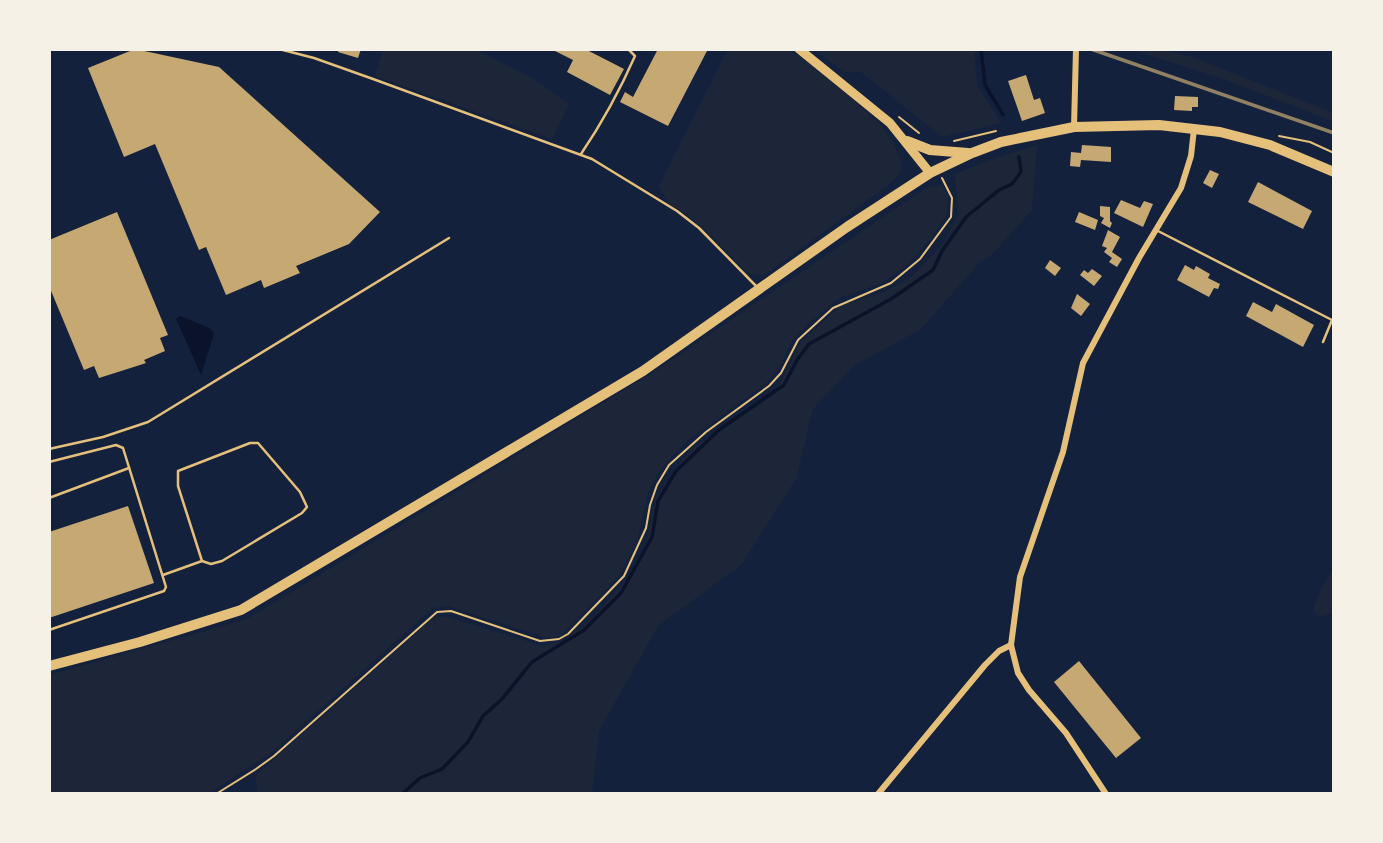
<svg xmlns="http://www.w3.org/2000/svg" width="1383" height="843" font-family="Signika,sans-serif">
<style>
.green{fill:#1d2539}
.water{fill:#0b132b}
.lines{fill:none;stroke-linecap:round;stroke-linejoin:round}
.stream{stroke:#0b132b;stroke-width:3.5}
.building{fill:#c6a872}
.path{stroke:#e5c07b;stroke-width:2}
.service{stroke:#e5c07b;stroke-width:2.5}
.minor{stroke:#e5c07b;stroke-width:6}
.secondary{stroke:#e5c07b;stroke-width:9}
.primary{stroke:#e5c07b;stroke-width:10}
.rail{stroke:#918062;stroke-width:3.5}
</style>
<rect width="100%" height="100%" fill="#14213d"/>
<g class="green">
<path d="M383,49H474L532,78L569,104L552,139L375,76Z"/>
<path d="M728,49H789L827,77L879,123L894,144L901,162V171L891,183L763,276L747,273L712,236L690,217L667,202L659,186Z"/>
<path d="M813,49H974L977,85L1001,123L942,137L861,72H844Z"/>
<path d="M1129,49H1164L1195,58L1334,113V122L1224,79Z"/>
<path d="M1037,145L1032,210L991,256L981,261L920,330L856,364L813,409L796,479L741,565L658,626L599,731L592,794H258L255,776L433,618L444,616L543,646L563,641L595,616L630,575L647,542L655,499L673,471L693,448L778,387L801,342L840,306L884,292L911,277L943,244L958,215L955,174L996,158Z"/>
<path d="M942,185L948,196L947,214L929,241L905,267L882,283L837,299L815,318L793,339L780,366L766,384L688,440L669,459L656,477L648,493L637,542L619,576L561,636L547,638L448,606L433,608L271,753L208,794H49V675L247,619L652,373L926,188Z"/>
<path d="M1334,568V613L1319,617L1314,611V607L1323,584Z"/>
</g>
<path class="water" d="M180,316L210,328L214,334L201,375L176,319Z"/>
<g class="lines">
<g class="stream">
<path d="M981,49L985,85L1003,115"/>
<path d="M402,794L420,778L442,769L468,742L483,716L502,699L532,662L584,630L621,593L652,537L658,501L676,471L719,430L784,385L797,360L809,344L891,299L933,270L942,251L966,217L999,190L1012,184L1021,172L1019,157"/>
</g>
</g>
<g class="building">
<path d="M135,49L219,67L380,212L349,244L296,266L300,273L264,288L261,280L226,295L206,247L199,250L155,144L124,157L88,68Z"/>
<path d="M339,49H361L358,58L338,52Z"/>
<path d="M551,49H585L624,69L610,95L567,72L573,60Z"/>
<path d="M658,49H708L668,126L620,102L625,92L633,97Z"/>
<path d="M1026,75L1034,100L1040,98L1045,113L1022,121L1008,81Z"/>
<path d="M1175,96L1198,97V107H1192V111L1174,110Z"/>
<path d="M1082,145L1111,147V162L1081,160L1080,167L1070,166L1071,152L1081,153Z"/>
<path d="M1210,170L1219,174L1212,188L1203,183Z"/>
<path d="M1258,182L1312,211L1303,229L1248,202Z"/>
<path d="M1121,200L1140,208L1144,201L1153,204L1143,227L1114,213Z"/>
<path d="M1100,206L1110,207V221L1112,223L1110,228L1101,223L1104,218L1100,216Z"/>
<path d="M117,212L168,335L160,338L165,351L144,360L146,363L140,365L99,378L94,366L84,370L49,286V240Z"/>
<path d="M1079,212L1098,220L1095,230L1075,222Z"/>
<path d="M1108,230L1120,237L1112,252L1122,259L1117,267L1109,262L1112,258L1104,252L1107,248L1102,246Z"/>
<path d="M1050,260L1061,268L1055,276L1045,268Z"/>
<path d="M1185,265L1194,270L1196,266L1210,274L1208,278L1220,284L1218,289L1214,288L1209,297L1177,280Z"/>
<path d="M1092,269L1102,276L1094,286L1080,275L1084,270L1088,273Z"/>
<path d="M1077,294L1090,304L1081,316L1071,308Z"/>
<path d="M1253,302L1272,312L1276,304L1314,325L1303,347L1246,316Z"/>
<path d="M128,506L154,583L49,618V532Z"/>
<path d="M1079,661L1141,738L1116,758L1054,682Z"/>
</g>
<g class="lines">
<g class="path">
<path d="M899,117L919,133"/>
<path d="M1279,136L1310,142L1334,153"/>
<path d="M954,141L996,131"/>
<path d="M216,794L256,769L274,756L437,612L451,611L540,641L559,639L568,634L624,576L646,528L650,505L657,485L669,465L706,432L769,386L781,373L798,340L833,308L891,283L920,259L951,217L952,198L942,178"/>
</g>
<g class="service">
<path d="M279,49L314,58L373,79L592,159L677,211L699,228L757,287"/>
<path d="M581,154C602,123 620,90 635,56L628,49"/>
<path d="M1158,231L1332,320L1323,342"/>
<path d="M49,449L103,437L148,422L449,238"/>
<path d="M49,462L116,445L123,448L166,587L164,591L49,630"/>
<path d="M49,498L129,468"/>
<path d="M163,575L202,561L178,486V471L250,443H258L300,492L307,507L302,513L222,561L211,564L202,561"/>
</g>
<g class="minor">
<path d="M1074,127L1076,49"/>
<path d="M878,794L985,665L999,651L1011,645"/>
<path d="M1106,794L1066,733L1029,690L1018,673L1011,645L1020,577L1063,452L1083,363L1139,258L1181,188L1191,156L1194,129"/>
</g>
<path class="secondary" d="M799,49L890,123L930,173"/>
<g class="primary">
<path d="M907,141L930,150L968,153"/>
<path d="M49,666L140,642L241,610L643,371L847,227L930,173L972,153L1001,142L1074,127L1159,125L1220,132L1270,145L1334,172"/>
</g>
<path class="rail" d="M1091,49L1334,133"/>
</g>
<rect width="1383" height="843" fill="none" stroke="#f6f1e7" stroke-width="102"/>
</svg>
